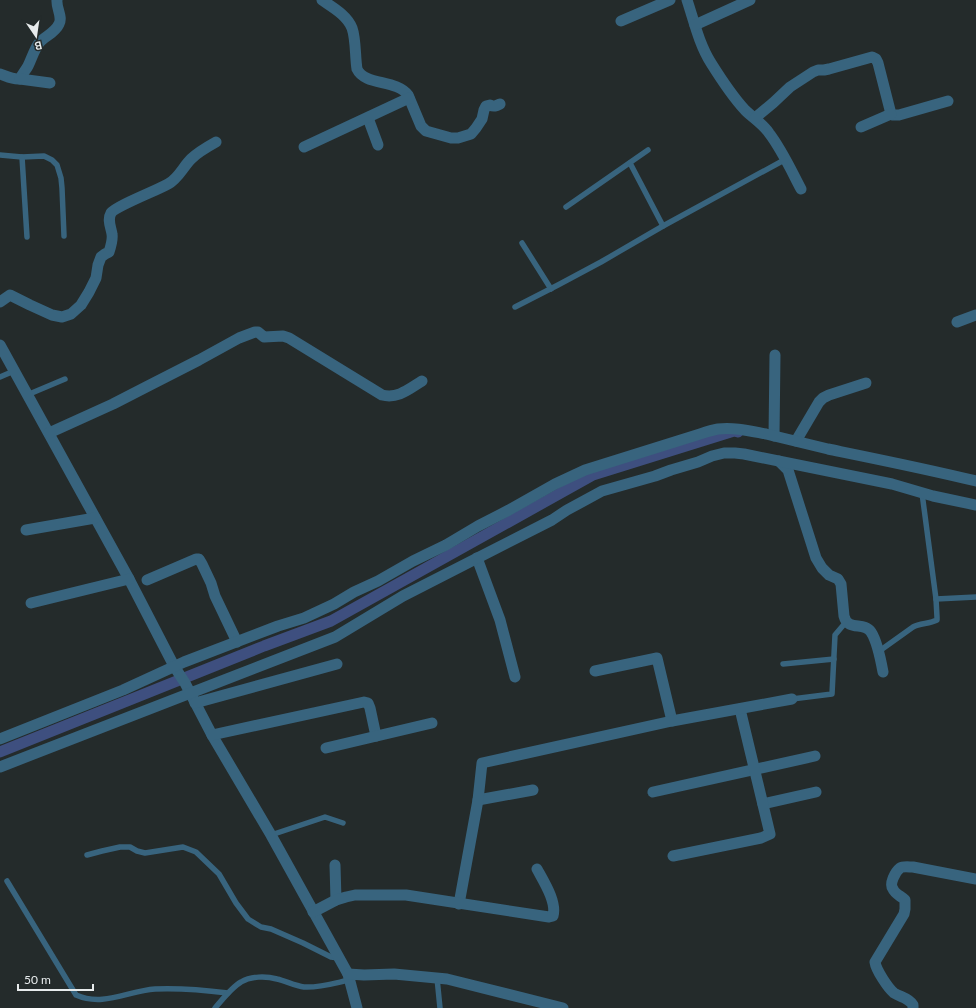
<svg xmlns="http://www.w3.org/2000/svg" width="976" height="1008" font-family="Lato,sans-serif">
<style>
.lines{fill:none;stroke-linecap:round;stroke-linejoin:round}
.canal{stroke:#3e4f7f;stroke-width:11}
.lane{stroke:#38647e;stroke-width:5.5}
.street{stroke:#38647e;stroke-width:11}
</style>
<rect width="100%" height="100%" fill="#242b2b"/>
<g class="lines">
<path class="canal" d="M0,752L264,646L331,621L593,475L734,431L738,432"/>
<g class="lane">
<path d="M0,155L22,157L44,156L52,160L57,165L61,178L62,188L64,236"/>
<path d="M22,157L27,237"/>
<path d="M630,163L663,226"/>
<path d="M566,207L648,150"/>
<path d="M522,243L551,289"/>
<path d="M515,307L558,285L601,262L663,226L786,159"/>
<path d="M0,377L14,371"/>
<path d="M27,395L65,379"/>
<path d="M936,599L976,597"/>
<path d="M878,652L913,627C920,623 929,624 937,620V617L936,599L922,493"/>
<path d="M783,664L834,659"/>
<path d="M792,699L832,694L835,635L846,622"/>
<path d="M271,835L325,817L343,823"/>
<path d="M87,855L102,851L120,847H130L137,851L145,853L183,847L196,852L219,874L236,903L248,919L261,927L271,929L303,943L331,957L339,958"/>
<path d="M7,881L76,995C103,1007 128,991 155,989C179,988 204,990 228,993"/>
<path d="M437,978L440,1008"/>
<path d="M215,1008C222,1000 232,987 241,982C251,976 266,976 277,979C286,981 295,986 304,987C319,988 335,983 349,980"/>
</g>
<g class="street">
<path d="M322,0C332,7 347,15 352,28C356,39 355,57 357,69C365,86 396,79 408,95L421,126L426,131L451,138H458L471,134L476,128L482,119L484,110L486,106L490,105C494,107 496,106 500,104"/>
<path d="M687,0C694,21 699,44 711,63C721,79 732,96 745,110C753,118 763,124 769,133C782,150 791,170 801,189"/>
<path d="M621,21L670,0"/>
<path d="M695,25L750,0"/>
<path d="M0,74C6,76 13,80 20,79C22,74 26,70 28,66C32,58 34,50 39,43C45,36 55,33 59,24C63,17 56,8 57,0"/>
<path d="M20,79L50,83"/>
<path d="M368,118L378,145"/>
<path d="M755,118L773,103L790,87L813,72L818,70H824L829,69L872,57L876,59L878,63L891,114L893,115H899L948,101"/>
<path d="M861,127L891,114"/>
<path d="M304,147L409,98"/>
<path d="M0,302L10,295L30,305L52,315L62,317L71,314L81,305L89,292L96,278L98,265L101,257L105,254L109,252C111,246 113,240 112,234C111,227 107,220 111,213C116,206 158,190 168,184C178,179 183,167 191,159C198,152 207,147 216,142"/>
<path d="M957,322L976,315"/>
<path d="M0,345L129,579L174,666L185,683L212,735L271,835L348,974L357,1008"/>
<path d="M49,433L113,404L150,385L199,360L239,338L255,332H258L264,337L283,336L289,338L382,395C398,399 409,389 422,381"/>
<path d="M774,436L775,355"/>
<path d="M796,441L819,402L823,398L829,395L866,383"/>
<path d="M779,461L788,470L816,558L822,568L829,575L838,579L841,584L844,616C848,632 864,621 871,632C877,641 881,661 883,672"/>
<path d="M26,530L95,518"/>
<path d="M477,558L500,620L515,677"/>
<path d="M147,580L196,559H199L202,564L211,583L215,596L237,642"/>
<path d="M31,603L129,579"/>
<path d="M595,671L657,658L672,721"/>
<path d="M195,703L337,664"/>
<path d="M212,735L364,702L368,703L370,708L376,736"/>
<path d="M0,739L123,690L184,662L278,626L304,618L334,604L354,592L378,581L413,561L446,545L478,526L509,510L555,484L585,470L700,434C706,432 712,430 718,429C734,427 750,431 766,434C786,439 807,444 828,449C877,459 927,469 976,481"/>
<path d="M326,748L432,723"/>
<path d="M0,767L335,637L403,596L552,520L567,510L602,491L655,476L671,470L698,462L712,456L724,453H735L744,454L892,484L933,496L976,505"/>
<path d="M653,792L815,756"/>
<path d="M478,800L533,790"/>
<path d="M763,804L816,792"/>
<path d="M673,856L761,838L770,834L740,709"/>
<path d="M335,865L336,900"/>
<path d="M459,904L478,800L482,763L672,721L792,699"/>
<path d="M313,912L336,900L346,897L355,895H406L549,917L553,916C557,902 544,882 537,869"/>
<path d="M348,974L364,975L394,974L447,979L563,1008"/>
<path d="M913,1008V1005C909,998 900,997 894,993C888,988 876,970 875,962L904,914L905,909V900C901,896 895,894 893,889C889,884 895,872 900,868C903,866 909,867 913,867L976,879"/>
</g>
</g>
<g transform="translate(36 36) rotate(167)" stroke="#242b2b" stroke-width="3" paint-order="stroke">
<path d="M0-3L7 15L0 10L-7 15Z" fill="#e7ebec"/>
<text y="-6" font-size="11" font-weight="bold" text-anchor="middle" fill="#e7ebec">B</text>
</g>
<path d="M18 984v6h75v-6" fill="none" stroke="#e7ebec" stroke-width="2"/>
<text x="24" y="984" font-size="12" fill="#e7ebec" stroke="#242b2b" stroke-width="3" paint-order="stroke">50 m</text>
</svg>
